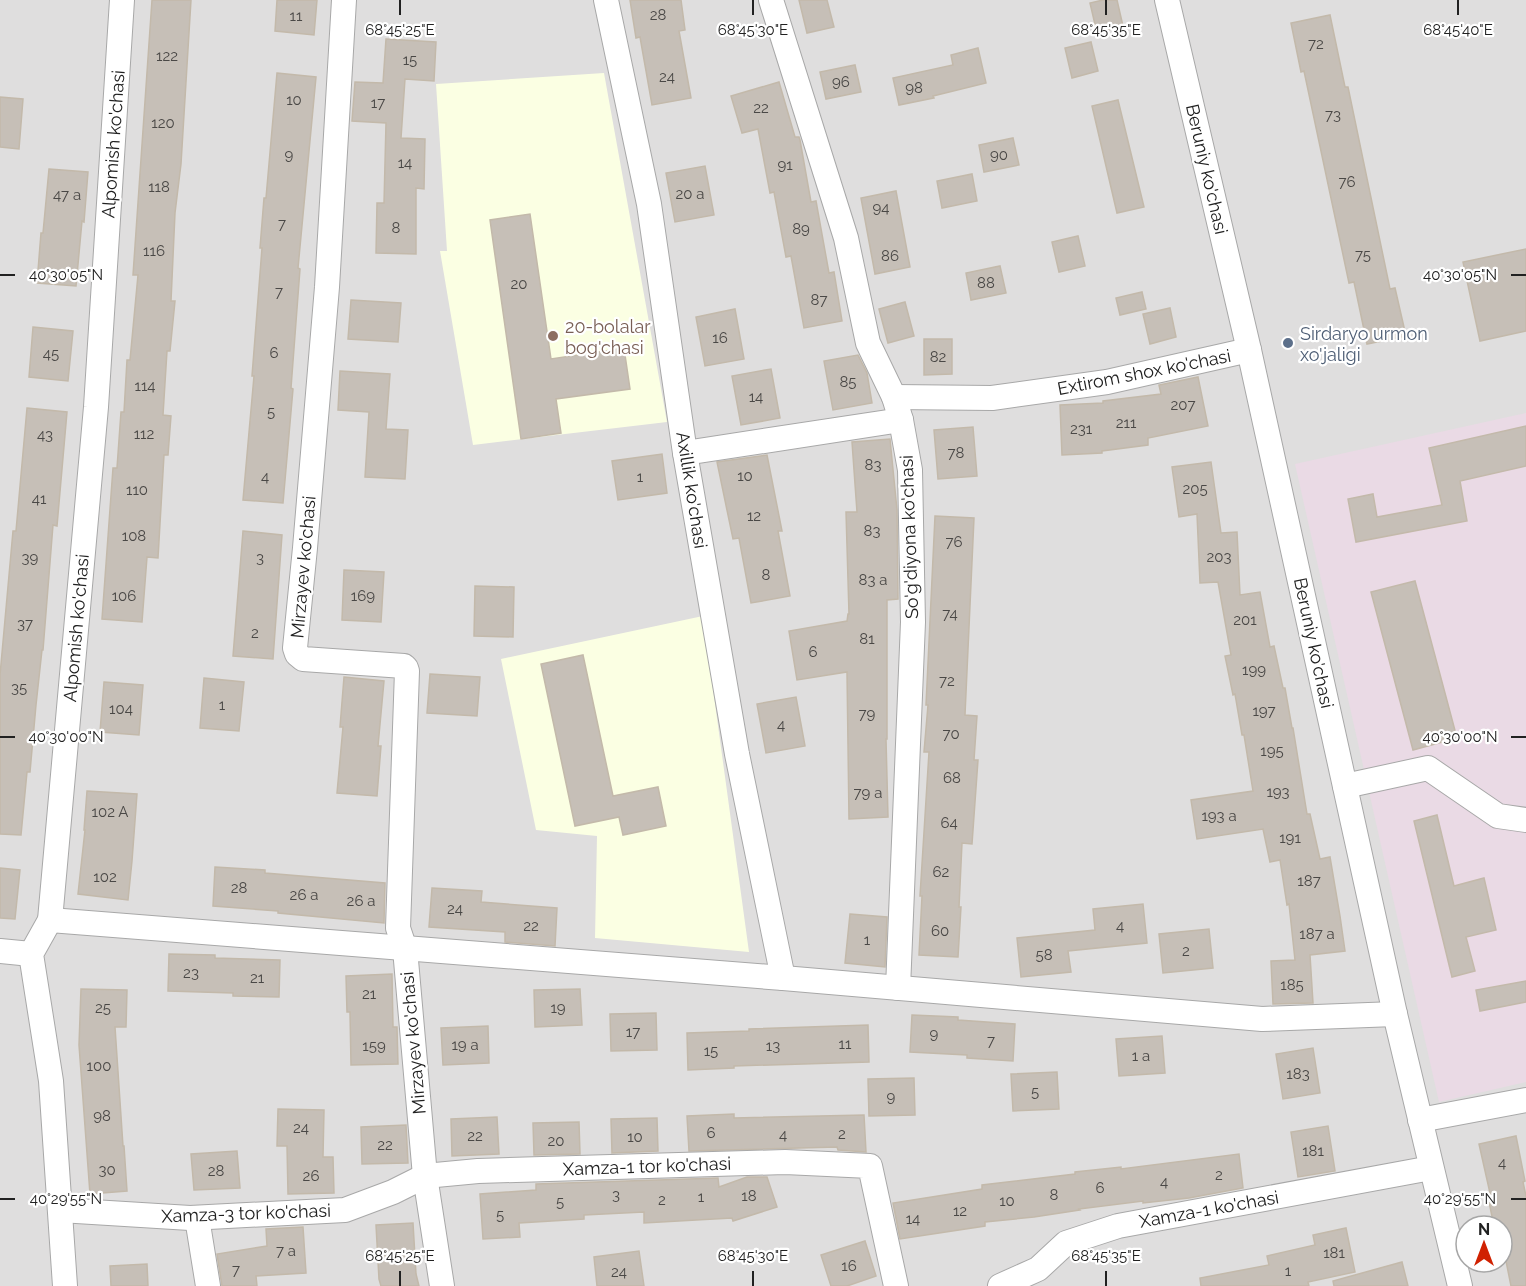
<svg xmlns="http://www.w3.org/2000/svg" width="1526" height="1286" font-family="Raleway,sans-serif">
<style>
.residential{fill:#dfdede;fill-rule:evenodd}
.industrial{fill:#eadae5}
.education{fill:#fbffe3}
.building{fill:#c6bfb7;stroke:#c3b9aa;stroke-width:1.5}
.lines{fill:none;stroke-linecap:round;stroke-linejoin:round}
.minor-casing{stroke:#a8a8a8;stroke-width:26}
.minor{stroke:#fff;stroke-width:24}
.ticks{fill:none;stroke:#212121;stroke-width:2}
.education-dot{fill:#8d6e63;stroke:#fff;stroke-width:2}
.service-dot{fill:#5c6f8a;stroke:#fff;stroke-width:2}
.labels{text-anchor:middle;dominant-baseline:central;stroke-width:4.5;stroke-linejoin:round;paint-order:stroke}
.number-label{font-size:15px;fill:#4a4846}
.street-label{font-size:18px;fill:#212121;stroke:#fff}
.education-label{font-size:18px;fill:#785e54;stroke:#fff;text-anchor:start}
.service-label{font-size:18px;fill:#4e5e75;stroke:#fff;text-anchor:start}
.ticks-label{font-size:15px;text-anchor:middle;fill:#212121;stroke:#fff;stroke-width:4.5;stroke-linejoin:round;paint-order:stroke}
</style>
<rect width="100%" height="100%" fill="#f1efe8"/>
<path class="residential" d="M0,0H1526V1286H0ZM1466,1226H1502V1262H1466Z"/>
<path class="industrial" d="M1526,413V1082L1439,1102L1295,464Z"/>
<g class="education">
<path d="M604,73L667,422L473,445L440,251H447L436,84Z"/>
<path d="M703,616L749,952L595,938L597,836L536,830L501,659Z"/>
</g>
<g class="building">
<path d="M152,0H191L181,164L175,213L171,301H175L170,351H167L163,415L171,416L168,455H164L158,558L147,557L142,622L102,619L113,468H117L121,412H124L127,360H130L138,275H133Z"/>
<path d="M277,0H317L314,35L275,31Z"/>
<path d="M630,0H681L685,30L679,31L691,98L652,105L640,37L636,38Z"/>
<path d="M799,0H827L834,27L807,33Z"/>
<path d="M1103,0H1117L1123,26L1097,33L1090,3Z"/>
<path d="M1330,15L1345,87H1348L1390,289L1395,288L1406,336L1367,344L1354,282L1349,283L1304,71L1301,72L1291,23Z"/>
<path d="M386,39L436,42L434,81L405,79L401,138L425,139L424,189L416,188V254L376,253L377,203H384L386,123L352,121L355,82L383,83Z"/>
<path d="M1091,42L1098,71L1072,78L1065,48Z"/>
<path d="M978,48L986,83L933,96L934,98L899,105L893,78L953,65L951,55Z"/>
<path d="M855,65L861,92L826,99L820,72Z"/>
<path d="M277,73L316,77L298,268L300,269L291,388L293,389L283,503L243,500L254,376H252L262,248H260L264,198H266Z"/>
<path d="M779,82L795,137H799L800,140L811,202L816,201L829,273L834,272L842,321L804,328L791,256L786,257L774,192L770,193L758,129L742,133L731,96Z"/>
<path d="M0,97L23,99L19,149L0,147Z"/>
<path d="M1118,100L1144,207L1117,213L1092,106Z"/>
<path d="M1013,138L1019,165L984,172L979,145Z"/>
<path d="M705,166L714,215L675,222L666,173Z"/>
<path d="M49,169L88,172L84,222L82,221L76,286L37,283L41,233H43Z"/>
<path d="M972,174L977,201L942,208L937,181Z"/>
<path d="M896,191L910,267L875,274L861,198Z"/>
<path d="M530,214L551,359L624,348L630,389L556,399L561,433L521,439L490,220Z"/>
<path d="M1078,236L1085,266L1059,272L1052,242Z"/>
<path d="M1526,249V331L1480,341L1463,262Z"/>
<path d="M1000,266L1006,293L971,300L966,273Z"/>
<path d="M1142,292L1146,309L1120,315L1116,298Z"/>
<path d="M351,300L401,303L398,342L348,339Z"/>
<path d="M905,302L914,336L888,343L879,309Z"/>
<path d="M1170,308L1176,337L1150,344L1143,314Z"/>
<path d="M735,309L744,359L705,366L696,317Z"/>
<path d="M33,327L73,331L68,381L29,377Z"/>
<path d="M924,339H952V374L924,375Z"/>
<path d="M858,355L867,373L872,403L833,410L824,361Z"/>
<path d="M771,369L780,418L741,425L732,376Z"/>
<path d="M340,371L390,374L386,429L408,430L405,479L365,477L369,412L338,410Z"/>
<path d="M1198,377L1208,426L1148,438V445L1102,451V453L1062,455L1060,405L1103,403V401L1161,394L1159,385Z"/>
<path d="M27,408L67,412L57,526L53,525L43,650H42L36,705L30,772H27L21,835L0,834V675L13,531H16Z"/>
<path d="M1526,426V466L1460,481L1467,521L1356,542L1348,499L1373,494L1377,517L1442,505L1429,448Z"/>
<path d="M973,427L977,476L938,479L934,430Z"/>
<path d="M890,439L897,510L898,599L887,600V739H886L888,817L849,819L847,672L797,680L789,631L847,621L848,614H849L846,512H857L852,442Z"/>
<path d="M662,454L667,493L618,500L612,461Z"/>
<path d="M767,455L782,531H778L790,596L751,603L739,538L733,539L717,462Z"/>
<path d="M1211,462L1221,533L1237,532L1240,595L1260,592L1270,647L1274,646L1283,688H1285L1292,728H1293L1307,814H1310L1320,859L1330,857L1340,916L1345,951L1310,955L1313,1003L1273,1004L1271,961L1295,960L1289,904L1287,905L1280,860L1270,862L1263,829L1197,839L1191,800L1253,791L1244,735H1242L1235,694L1233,695L1225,656L1231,655L1218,582L1200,583L1197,514L1179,517L1172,467Z"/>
<path d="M935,516L974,518L965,715L977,716L974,760H978L972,844L962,843L959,907H961L958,957L919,955L922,896H920L929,752H924L928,705H926Z"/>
<path d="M243,531L282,535L273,659L233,656Z"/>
<path d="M344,570L384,572L381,622L342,620Z"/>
<path d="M1415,581L1457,738L1413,750L1371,592Z"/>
<path d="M475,586L514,587L513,637L474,636Z"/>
<path d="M583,655L613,796L658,787L666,826L623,835L619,817L575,826L541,664Z"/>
<path d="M430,674L480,677L477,716L427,713Z"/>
<path d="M344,677L384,681L378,746H381L377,796L337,793L343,727H340Z"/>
<path d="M204,678L244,682L239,731L200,728Z"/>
<path d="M104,682L143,685L139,735L100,732Z"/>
<path d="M796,697L805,746L766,753L757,704Z"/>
<path d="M87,791L137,794L132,861L128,900L78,894L85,830H84Z"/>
<path d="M1437,815L1454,886L1484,878L1496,930L1466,937L1475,971L1452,977L1414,821Z"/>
<path d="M215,867L265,870V873L385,883L384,923L278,913V911L213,906Z"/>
<path d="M0,868L20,870L15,919L0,918Z"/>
<path d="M432,888L482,891L481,902L557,908L555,946L505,942V932L429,927Z"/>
<path d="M1143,904L1147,943L1068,951L1071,972L1021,977L1017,938L1095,930L1093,909Z"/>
<path d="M850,914L887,917L885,967L845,963Z"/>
<path d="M1209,929L1213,968L1163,973L1159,934Z"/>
<path d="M169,954L215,955V958L280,960L279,997L233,996V993L168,991Z"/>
<path d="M392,974L393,1027H397L398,1064L351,1065L350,1012H347L346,976Z"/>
<path d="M1526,981V1002L1480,1011L1476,990Z"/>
<path d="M81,989L127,990L126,1027H115L123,1146H124L127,1191L90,1194L79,1045Z"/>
<path d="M580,989L582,1025L535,1027L534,990Z"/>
<path d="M656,1013L657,1050L611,1051L610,1014Z"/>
<path d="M912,1015L958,1017V1020L1015,1024L1013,1061L967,1058V1055L910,1052Z"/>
<path d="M868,1025L869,1062L734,1066V1068L688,1070L687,1033L749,1031V1029Z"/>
<path d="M488,1026L489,1063L443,1065L441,1028Z"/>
<path d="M1162,1036L1165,1073L1119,1076L1116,1039Z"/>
<path d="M1313,1048L1320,1093L1283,1099L1276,1054Z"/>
<path d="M1057,1072L1059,1109L1013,1111L1011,1074Z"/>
<path d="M914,1078L915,1115L869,1116L868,1079Z"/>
<path d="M278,1109L324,1110L323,1157H333L334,1193L288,1194L287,1146H277Z"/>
<path d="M734,1114V1118L864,1115L866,1152L838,1150L837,1147L689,1151L687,1116Z"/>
<path d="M497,1117L499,1154L452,1156L451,1119Z"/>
<path d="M657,1118L658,1151L612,1153L611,1119Z"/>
<path d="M579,1122L580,1154L534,1155L533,1123Z"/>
<path d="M406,1125L408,1163L362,1164L361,1127Z"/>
<path d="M1328,1126L1335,1171L1298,1177L1291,1132Z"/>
<path d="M1516,1136L1525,1181L1523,1182L1526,1196V1286H1511L1502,1241V1226H1494L1489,1202H1492L1479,1144Z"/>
<path d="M237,1151L240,1188L194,1190L191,1154Z"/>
<path d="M1239,1154L1243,1188L1189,1198L1143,1203V1201L1079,1209L1080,1210L1034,1217L985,1222V1226L900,1239L893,1203L982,1189V1185L1075,1174V1172L1121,1167V1169Z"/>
<path d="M747,1177H767L777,1207L733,1221L732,1218L644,1223V1212L584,1215V1219L519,1223L520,1237L483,1239L480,1194L536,1190V1184L718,1178L719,1187Z"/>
<path d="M413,1223L416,1274L419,1286H381L379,1279L376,1225Z"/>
<path d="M303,1227L306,1273L256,1276L257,1286H222L217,1254L267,1246L266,1229Z"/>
<path d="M1346,1228L1355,1272L1308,1282L1309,1286H1201L1200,1278L1269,1265L1267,1256L1315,1245L1313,1235Z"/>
<path d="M865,1241L876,1276L847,1286H831L821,1255Z"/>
<path d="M639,1251L644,1286H597L594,1257Z"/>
<path d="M1402,1262L1408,1286H1334L1333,1281Z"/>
<path d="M147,1264L148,1286H111L110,1266Z"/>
</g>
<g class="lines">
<g class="minor-casing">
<g id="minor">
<path d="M344,0L327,287L305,548L295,648L297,654L303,659L404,666L406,668L407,671L398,928L405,949L425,1176L442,1286"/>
<path d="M606,0L649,204L685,453L737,754L783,978"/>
<path d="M771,0L846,238L868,343L894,397L901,420L910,470L913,622L898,988"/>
<path d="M1167,0L1249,350L1395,1014L1460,1286"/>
<path d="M894,397L992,398L1107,382L1249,350"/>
<path d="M685,453L901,420"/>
<path d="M1345,786L1428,768L1498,816L1526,820"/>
<path d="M50,920L783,978L1262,1019L1395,1014"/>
<path d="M0,951L31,954"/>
<path d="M1420,1120L1526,1100"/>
<path d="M60,1210L190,1218L345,1210L393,1192L425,1176L478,1171L785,1162L870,1166L896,1286"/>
<path d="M197,1218L208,1286"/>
<path d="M65,1286L51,1081L31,954L50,920L96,407L122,0"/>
<path d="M1000,1286L1038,1269L1066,1243L1118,1226L1431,1168"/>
</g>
</g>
<use href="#minor" class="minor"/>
</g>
<path class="ticks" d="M400,0V15M753,0V15M1106,0V15M1458,0V15M0,275H15M1511,275H1526M0,737H15M1511,737H1526M0,1199H15M1511,1199H1526M400,1271V1286M753,1271V1286M1106,1271V1286"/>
<circle class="education-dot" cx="553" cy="336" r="6"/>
<circle class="service-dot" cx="1288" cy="343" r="6"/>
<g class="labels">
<g class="number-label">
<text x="658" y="15">28</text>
<text x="296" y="16">11</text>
<text x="1316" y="44">72</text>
<text x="167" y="56">122</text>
<text x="410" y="60">15</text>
<text x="667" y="77">24</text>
<text x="841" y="82">96</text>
<text x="914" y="88">98</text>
<text x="294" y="100">10</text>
<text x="378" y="103">17</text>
<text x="761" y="108">22</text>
<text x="1333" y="115">73</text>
<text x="163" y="123">120</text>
<text x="289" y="155">9</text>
<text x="999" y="155">90</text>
<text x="405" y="163">14</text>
<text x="785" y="165">91</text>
<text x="1347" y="182">76</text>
<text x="159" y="187">118</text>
<text x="690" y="194">20 а</text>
<text x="67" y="195">47 а</text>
<text x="881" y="208">94</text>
<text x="282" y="224">7</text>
<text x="396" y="228">8</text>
<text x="801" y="229">89</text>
<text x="154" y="251">116</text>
<text x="1363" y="255">75</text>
<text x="890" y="256">86</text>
<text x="986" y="283">88</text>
<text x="519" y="284">20</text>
<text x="279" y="292">7</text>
<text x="819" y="300">87</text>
<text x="720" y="338">16</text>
<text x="274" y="353">6</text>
<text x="51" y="354">45</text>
<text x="938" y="357">82</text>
<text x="848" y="382">85</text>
<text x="145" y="386">114</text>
<text x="756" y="397">14</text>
<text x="1183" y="405">207</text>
<text x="271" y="412">5</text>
<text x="1126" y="423">211</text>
<text x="1081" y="429">231</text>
<text x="144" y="434">112</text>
<text x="45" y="435">43</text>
<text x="956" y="453">78</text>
<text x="873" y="465">83</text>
<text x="745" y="476">10</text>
<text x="265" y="477">4</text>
<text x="640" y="477">1</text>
<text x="1195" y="489">205</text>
<text x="137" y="490">110</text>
<text x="39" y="499">41</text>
<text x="754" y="516">12</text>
<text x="872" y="531">83</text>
<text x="134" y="536">108</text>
<text x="954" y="542">76</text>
<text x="1219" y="557">203</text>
<text x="30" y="558">39</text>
<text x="260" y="558">3</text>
<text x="766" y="575">8</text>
<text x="873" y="580">83 а</text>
<text x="124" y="596">106</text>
<text x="363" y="596">169</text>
<text x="950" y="614">74</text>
<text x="1245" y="620">201</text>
<text x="25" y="624">37</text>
<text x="255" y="633">2</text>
<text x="867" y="639">81</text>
<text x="813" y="652">6</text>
<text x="1254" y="670">199</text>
<text x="947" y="681">72</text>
<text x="19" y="688">35</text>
<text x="222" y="705">1</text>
<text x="121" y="709">104</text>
<text x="1264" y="711">197</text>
<text x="867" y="714">79</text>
<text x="781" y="725">4</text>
<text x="951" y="734">70</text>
<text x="1272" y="751">195</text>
<text x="952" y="778">68</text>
<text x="1278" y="792">193</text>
<text x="868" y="793">79 а</text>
<text x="110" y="812">102 А</text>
<text x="1219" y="816">193 а</text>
<text x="949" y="823">64</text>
<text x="1290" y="838">191</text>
<text x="941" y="872">62</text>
<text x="105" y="877">102</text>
<text x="1309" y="881">187</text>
<text x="239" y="888">28</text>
<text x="304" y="895">26 а</text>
<text x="361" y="901">26 а</text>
<text x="455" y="909">24</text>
<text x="531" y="926">22</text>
<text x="1120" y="926">4</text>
<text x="940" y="931">60</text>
<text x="1317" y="934">187 а</text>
<text x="867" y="940">1</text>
<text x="1186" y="951">2</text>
<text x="1044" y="955">58</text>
<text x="191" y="973">23</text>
<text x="257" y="978">21</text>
<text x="1292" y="985">185</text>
<text x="369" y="994">21</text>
<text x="103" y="1008">25</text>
<text x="558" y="1008">19</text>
<text x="633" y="1032">17</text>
<text x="934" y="1034">9</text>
<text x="991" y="1041">7</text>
<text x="845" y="1044">11</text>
<text x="465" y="1045">19 а</text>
<text x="374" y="1046">159</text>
<text x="773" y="1046">13</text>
<text x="711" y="1051">15</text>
<text x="1141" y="1056">1 а</text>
<text x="99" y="1066">100</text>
<text x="1298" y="1074">183</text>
<text x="1035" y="1092">5</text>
<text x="891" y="1097">9</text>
<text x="102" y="1116">98</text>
<text x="301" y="1128">24</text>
<text x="711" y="1133">6</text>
<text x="842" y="1134">2</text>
<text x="783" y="1135">4</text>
<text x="475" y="1136">22</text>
<text x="635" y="1137">10</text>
<text x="556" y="1141">20</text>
<text x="385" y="1145">22</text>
<text x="1313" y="1151">181</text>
<text x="1502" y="1163">4</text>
<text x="107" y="1170">30</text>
<text x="216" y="1171">28</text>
<text x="1219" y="1175">2</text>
<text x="311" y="1176">26</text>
<text x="1164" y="1182">4</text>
<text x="1100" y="1188">6</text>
<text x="616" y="1195">3</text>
<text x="1054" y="1195">8</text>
<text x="749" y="1196">18</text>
<text x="701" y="1197">1</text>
<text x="662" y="1200">2</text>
<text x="1007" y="1201">10</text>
<text x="560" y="1202">5</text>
<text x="960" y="1211">12</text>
<text x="500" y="1215">5</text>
<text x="913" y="1219">14</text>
<text x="286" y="1251">7 а</text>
<text x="1334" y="1253">181</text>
<text x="849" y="1266">16</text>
<text x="236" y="1270">7</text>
<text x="1288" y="1271">1</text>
<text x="619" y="1272">24</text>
</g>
<g class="street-label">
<text transform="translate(113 144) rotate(-86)">Alpomish ko'chasi</text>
<text transform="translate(1207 169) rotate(77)">Beruniy ko'chasi</text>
<text transform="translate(1144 372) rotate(-11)">Extirom shox ko'chasi</text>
<text transform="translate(692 490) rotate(81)">Axillik ko'chasi</text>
<text transform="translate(909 537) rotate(-92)">So'g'diyona ko'chasi</text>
<text transform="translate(303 567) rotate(-85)">Mirzayev ko'chasi</text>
<text transform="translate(76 628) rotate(-85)">Alpomish ko'chasi</text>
<text transform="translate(1314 643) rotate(78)">Beruniy ko'chasi</text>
<text transform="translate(413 1043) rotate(-95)">Mirzayev ko'chasi</text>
<text transform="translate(647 1166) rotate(-2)">Xamza-1 tor ko'chasi</text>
<text transform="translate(1209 1209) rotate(-10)">Xamza-1 ko'chasi</text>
<text transform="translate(246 1213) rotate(-2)">Xamza-3 tor ko'chasi</text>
</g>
<g class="education-label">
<text x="565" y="326">20-bolalar<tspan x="565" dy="21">bog'chasi</tspan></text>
</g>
<g class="service-label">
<text x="1300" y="333">Sirdaryo urmon<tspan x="1300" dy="21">xo'jaligi</tspan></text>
</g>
</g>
<g class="ticks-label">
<text x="400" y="35">68°45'25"E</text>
<text x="753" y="35">68°45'30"E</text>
<text x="1106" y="35">68°45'35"E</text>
<text x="1458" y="35">68°45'40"E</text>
<text x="66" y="280">40°30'05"N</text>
<text x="1460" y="280">40°30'05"N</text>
<text x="66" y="742">40°30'00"N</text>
<text x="1460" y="742">40°30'00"N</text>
<text x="66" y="1204">40°29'55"N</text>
<text x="1460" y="1204">40°29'55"N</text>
<text x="400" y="1261">68°45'25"E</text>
<text x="753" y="1261">68°45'30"E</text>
<text x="1106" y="1261">68°45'35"E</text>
</g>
<g transform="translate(1484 1244)"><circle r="28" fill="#ffffff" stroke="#a6a6a6" stroke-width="1.5"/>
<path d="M0-4.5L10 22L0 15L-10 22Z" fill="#d02101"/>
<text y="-9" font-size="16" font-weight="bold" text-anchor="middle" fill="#212121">N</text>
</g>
</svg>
